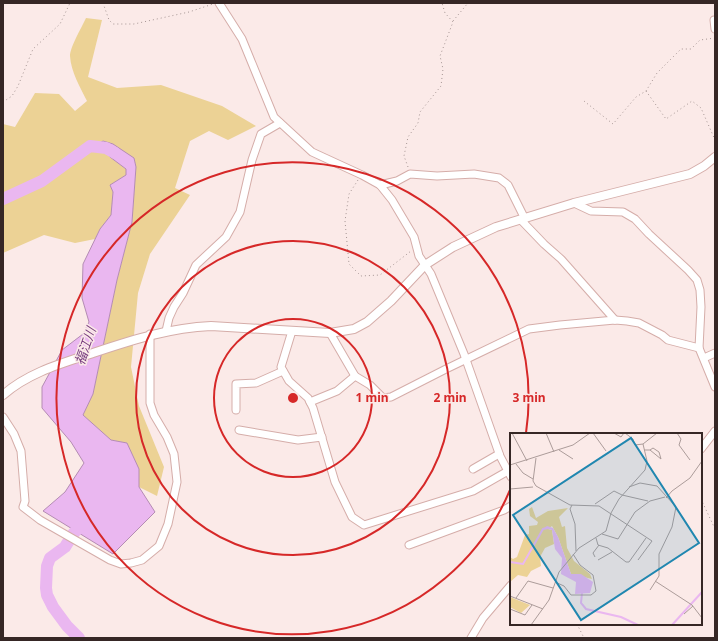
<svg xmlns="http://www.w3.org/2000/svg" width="718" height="641" font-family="'Noto Sans','Noto Sans JP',sans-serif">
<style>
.green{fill:#ecd295}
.water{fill:#eab7f0;stroke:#b48cb3}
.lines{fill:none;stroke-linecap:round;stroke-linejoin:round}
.river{stroke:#eab7f0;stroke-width:12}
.minor-casing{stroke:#d5ada9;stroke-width:9}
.tertiary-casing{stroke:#d5ada9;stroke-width:10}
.path{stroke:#a59593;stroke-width:1;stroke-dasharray:1 3;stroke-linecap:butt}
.minor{stroke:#fff;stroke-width:7}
.tertiary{stroke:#fff;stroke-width:8}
.ring{fill:none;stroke:#d62828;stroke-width:2}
.labels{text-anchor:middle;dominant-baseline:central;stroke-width:3;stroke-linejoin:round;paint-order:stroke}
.water-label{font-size:13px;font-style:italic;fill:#773b7e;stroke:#fbeae8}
.inset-river{fill:none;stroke:#eab7f0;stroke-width:2}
.inset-road{fill:none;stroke:#ac9c9a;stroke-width:1}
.view{fill:#2087b0;fill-opacity:0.15;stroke:#2087b0;stroke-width:2}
.inset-edge{fill:none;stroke:#362725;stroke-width:2}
.centre{fill:#d62828;stroke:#fbeae8;stroke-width:2}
.ring-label{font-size:12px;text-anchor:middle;font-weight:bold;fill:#d62828;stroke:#fbeae8;stroke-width:3;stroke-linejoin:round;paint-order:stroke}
</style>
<rect width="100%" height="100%" fill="#fbeae8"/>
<path class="green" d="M86,18L102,20L88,77L117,88L161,85L222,106L256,126L228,140L209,131L190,141L175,188L190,195L150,254L138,293L131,367L139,406L164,467L157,496L139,487V469L127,443L111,440L83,415L93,394L117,280L132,222L136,167L134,158L110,157L126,169V175L110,185L113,192L111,215L100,229L95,239L75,243L44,235L3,253V124L15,127L35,93L59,94L75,111L87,101C80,87 71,72 70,56C70,47 82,27 86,18Z"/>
<path class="water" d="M103,141L113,144L134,158L136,167L132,222L117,280L93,394L83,415L111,440L127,443L139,469V487L155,512L113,554L43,511L65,492L84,463L71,442L42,408V387L62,350L83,334L89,322L82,298L83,264L100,229L111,215L113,192L110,185L126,175V169L110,157L98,144Z"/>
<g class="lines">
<g class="river">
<path d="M3,199L42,181L90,146L106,148L115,153"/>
<path d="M79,638L67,626L53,607L47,595L46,588L47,566L50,558L65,547L73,534L86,519"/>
</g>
<g class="minor-casing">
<g id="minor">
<path d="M219,3L242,39L274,117L312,152L362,175L380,185L392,200L414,237L419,256L431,274L464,354L500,456L511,477"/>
<path d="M715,20H714L715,29"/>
<path d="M380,185L397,181L410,174L437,176L474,174L499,178L508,185L525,219"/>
<path d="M574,203L591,211L623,212L635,219L649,234L688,270L697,280L700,290L701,307L699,348L715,387"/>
<path d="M521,220L544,244L561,259L615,320"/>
<path d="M166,331L169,318L174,307L183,293L196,265L226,237L240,212L252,160L261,134L280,123"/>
<path d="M292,331L281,367L289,381L308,398L313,408L335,482L352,517L364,525L473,491L508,471"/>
<path d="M330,333L355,376L370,385L383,398L391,397L446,369L529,329L560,325L615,320L627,321L639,323L662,335L668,340L699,348"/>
<path d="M704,358L715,353"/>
<path d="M310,402L337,391L355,376"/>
<path d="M236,410V384L256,383L283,371"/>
<path d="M3,417L14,434L21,451L25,501L23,507L40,520L110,560L121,564L131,563L142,560L159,546L168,524L177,482L174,454L167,437L154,415L150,403V334"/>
<path d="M239,430L298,440L322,437"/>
<path d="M701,449L715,431"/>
<path d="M473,469L499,454"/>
<path d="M409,545L504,510L511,506"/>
<path d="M471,638L483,618L511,585"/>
</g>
</g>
<g class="tertiary-casing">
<path id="tertiary" d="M3,395C29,372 63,363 96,352C135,339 170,328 211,326L330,333L354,329L367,322L391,301L425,265L453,247L496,227L574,203L690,174L704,166L715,157"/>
</g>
<g class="path">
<path d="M103,3L109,20L113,24H134L189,12L213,4"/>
<path d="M453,21L468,3"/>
<path d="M646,91L666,119L692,101L701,108L715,140"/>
<path d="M584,101L613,124L636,97L646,91L657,73L681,49H691L700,40L715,38"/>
<path d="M3,102L12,96L18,86L33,49L60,24L70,3"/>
<path d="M408,167L404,156L408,137L418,123L420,112L441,86L443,69L440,56L453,22L445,13L442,3"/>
<path d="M358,180L349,194L345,221L349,264L361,276L380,275L411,251"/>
<path d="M701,499L715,529"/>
<path d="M577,624L584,638"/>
</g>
<use href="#minor" class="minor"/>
<use href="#tertiary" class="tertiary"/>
</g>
<g class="ring">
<circle cx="293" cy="398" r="79"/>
<circle cx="293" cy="398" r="157"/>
<path d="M510 490A236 236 0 1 1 526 433"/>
</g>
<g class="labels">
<g class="water-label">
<text transform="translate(85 346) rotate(-71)">福江川</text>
</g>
</g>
<g transform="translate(510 433)">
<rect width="192" height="192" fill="#fbeae8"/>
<path d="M22,74L26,85L38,78L58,75L49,84L52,94L55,93L57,115L64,128L80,141L82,146L61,141L48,104L42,93L38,96L42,97L44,111L35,115L30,124L31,133L21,138L17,144L8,142L0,149V124L3,126L7,124L15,102L19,101V93L27,92L28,89L20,83L19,76ZM0,164L20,172L11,180L0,174Z" fill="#ecd295"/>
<path d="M37,93L43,95L48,104L61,141H71L83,149L80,160L65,161L66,149L51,141L52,125L45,116L42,97L34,95Z" fill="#eab7f0"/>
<path class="inset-river" d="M0,129L13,131L33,96L38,95M72,160L71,170L76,176L111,184L128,192M162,192L192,159"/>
<path class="inset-road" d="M2,0L17,28M36,0L44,19M83,0L96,18M104,0L111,4L114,0M115,0L123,6L125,12L133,11L147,0M167,0L171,6L169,12L180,27M49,17L63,26M134,17H140L151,26L149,19L143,15L140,17M26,25L23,48L26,53L60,72L89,73L142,108L128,127M6,31L13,40L23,46M0,32L63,12L80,0M119,54L130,50L147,53L166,74L162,94L149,121V143L140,157M0,56L23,54M112,62L138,68M156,65L162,58L180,45L192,28M85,71L104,58L112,62M62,72L60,76L65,91L66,118M92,101L108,106L125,79L140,68L155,64M86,105L88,112L98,115L116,129H119L136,105M85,124L83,120L89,112M88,127L102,119M145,148L182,172L192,185M45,149L54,153L61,162H81L86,158L83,142L70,132L63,121M0,163L33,176M6,165L18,148L43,155M0,176L15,182L22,172M174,181L183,173M21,192L39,167L49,139L69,115L96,98L101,80L109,66L135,37L137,28L133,11"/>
<path class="view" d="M121,5L189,110L71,187L3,82Z"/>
<rect width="192" height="192" class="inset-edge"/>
</g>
<circle cx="293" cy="398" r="6" class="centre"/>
<g class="ring-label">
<text x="372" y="402">1 min</text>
<text x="450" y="402">2 min</text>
<text x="529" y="402">3 min</text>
</g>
<rect width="718" height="641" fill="none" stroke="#362725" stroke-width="8"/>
</svg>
